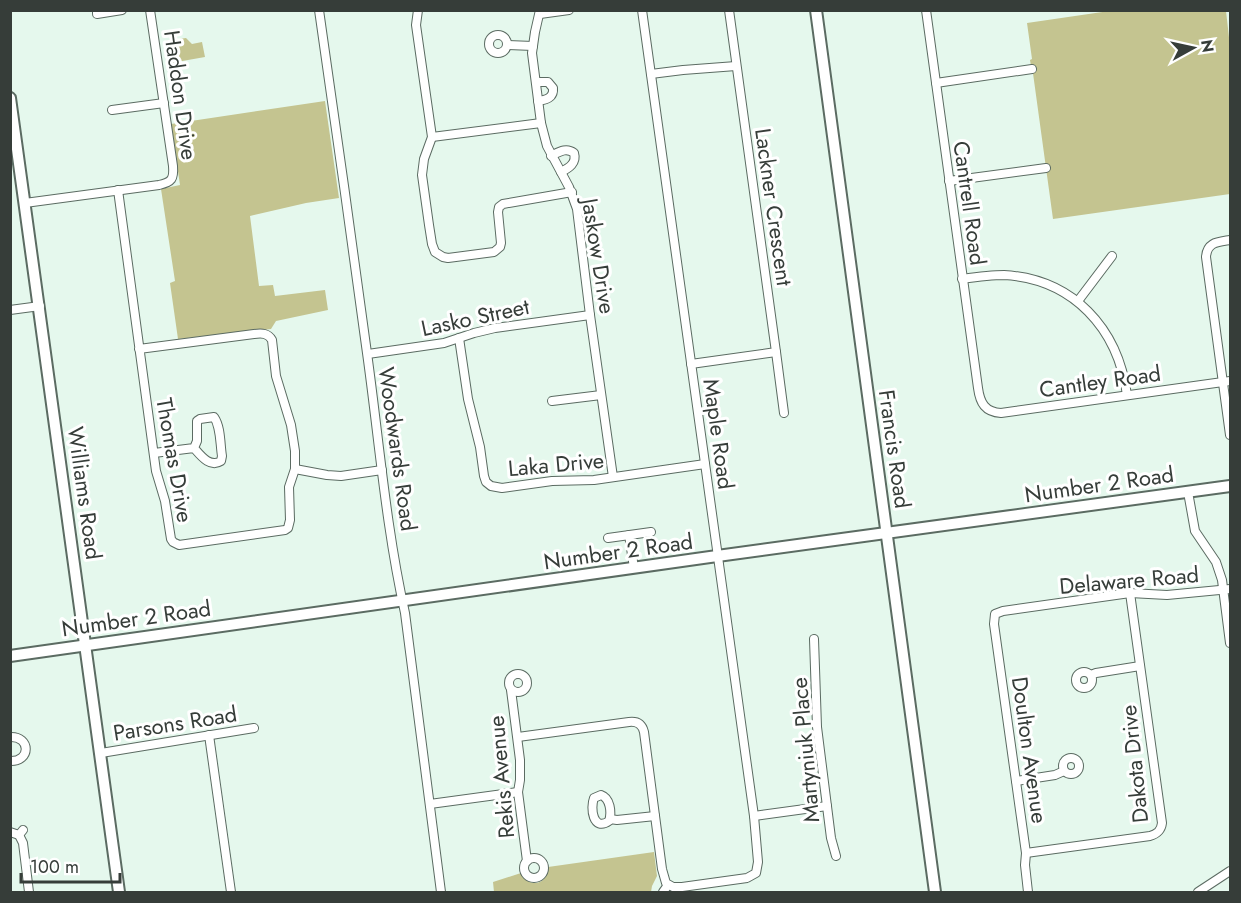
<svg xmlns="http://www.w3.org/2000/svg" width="1241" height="903" font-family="Jost,sans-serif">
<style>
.green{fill:#c4c490}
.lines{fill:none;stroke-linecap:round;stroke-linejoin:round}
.street-casing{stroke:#5b6b62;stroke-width:10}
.secondary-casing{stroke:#5b6b62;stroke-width:14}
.street{stroke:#fff;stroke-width:8}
.secondary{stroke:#fff;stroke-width:10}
.labels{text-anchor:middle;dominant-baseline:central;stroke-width:6;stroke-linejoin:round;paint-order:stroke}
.street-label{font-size:22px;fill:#363d39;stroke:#fff}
</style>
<rect width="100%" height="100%" fill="#e5f8ed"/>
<g class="green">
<path d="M1116,10L1226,11L1230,46V194L1053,219L1032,66H1031L1030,60L1032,59L1027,23Z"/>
<path d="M186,38L192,44L202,42L205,57L171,63L167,61L165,41Z"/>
<path d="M325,101L339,198L306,203L250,216L259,286L273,285L275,296L325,290L328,310L276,321L271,329L178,339L170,283L175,281L161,189L180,185L171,124Z"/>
<path d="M654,852L657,876L652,886L651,892H494L493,882L521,873C529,889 548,885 548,867Z"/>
</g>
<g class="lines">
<g class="street-casing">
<g id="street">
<path d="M97,10V14L122,10"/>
<path d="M319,10C335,125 352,238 367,353C379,439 386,528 405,613L441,892"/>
<path d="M418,10L416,25L432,137L424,159L422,175L429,225L432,244L435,252L443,257L448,258L494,252L500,247L501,243L498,212L499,207L503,204L572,192"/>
<path d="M540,10L535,32L532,53L541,123L547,146L569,187L577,209L590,315L613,477"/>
<path d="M926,10L978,388C980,403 985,412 1001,413L1230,381"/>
<path d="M540,14L569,10"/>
<circle cx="498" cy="44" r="9"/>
<path d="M507,45L533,46"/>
<path d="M651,74L683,70L736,66"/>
<path d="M536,82H548L553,88C554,98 546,100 538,101"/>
<path d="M936,83L1032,69"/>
<path d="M112,110L164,103"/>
<path d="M432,137L541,123"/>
<path d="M551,156C559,152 566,147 574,153C577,163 569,168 561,172"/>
<path d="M949,181L1046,168"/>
<path d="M118,190L156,471L165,501L171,539L173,542L179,545L285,530L288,528L290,520L289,487L295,469V451L291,425L276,376L272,340C268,333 262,333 254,334L139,349"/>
<path d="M25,203L159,185C172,182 174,179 173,166L150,10"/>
<path d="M1230,240C1218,242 1207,242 1206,257L1230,435"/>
<path d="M962,279C976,277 990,275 1004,275C1073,279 1118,328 1127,395"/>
<path d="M1078,301L1112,256"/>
<path d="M10,310L40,306"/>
<path d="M459,338L468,399L480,447L484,476L486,482L491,486L502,488L552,481L594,480L705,464"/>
<path d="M776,352L784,413"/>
<path d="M368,354L444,343L474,333L495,328L590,315"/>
<path d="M691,364L776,352L729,10"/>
<path d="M552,401L601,395"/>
<path d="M154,453L194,448L197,441V421L200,419L214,417C221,427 220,444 222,456L221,461C210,468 201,456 194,448"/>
<path d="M295,469L327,475L341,476L382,470"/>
<path d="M1188,492L1195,531L1216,562L1222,580L1230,643"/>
<path d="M629,535L634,568"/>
<path d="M608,538L651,532"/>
<path d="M814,639L817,727L831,838L836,856"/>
<circle cx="1084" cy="680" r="8"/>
<circle cx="518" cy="683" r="9"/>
<path d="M1091,675L1096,673L1140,666"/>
<path d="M511,690L520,760V780L518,792L527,861"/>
<path d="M209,735L231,892"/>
<path d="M10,737C31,736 31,762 10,761"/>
<path d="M518,737L629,722C637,721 642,724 644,732L662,869L666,883L673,887H682L747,878L756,873L758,862L754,816L642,10"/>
<path d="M101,753L254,728"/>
<circle cx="1071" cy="766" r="8"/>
<path d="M1016,781L1055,775L1064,771"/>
<path d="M601,795C610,798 612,812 609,821C593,832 590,808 594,798Z"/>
<path d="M430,804L518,792"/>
<path d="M754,816L827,806"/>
<path d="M610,819L617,820L655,816"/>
<path d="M10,832L19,835L23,830"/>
<path d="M19,835L23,843L29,892"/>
<path d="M1026,853L1150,836C1157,834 1161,831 1162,823L1130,593"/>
<circle cx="534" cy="868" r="10"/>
<path d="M663,892L668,885"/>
<path d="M1028,892L1025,865L1026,853L994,624L995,614L1003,611L1130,593L1167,595L1230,589"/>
<path d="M1198,892L1230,871"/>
</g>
</g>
<g class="secondary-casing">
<g id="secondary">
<path d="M816,10L935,892"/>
<path d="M10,98L119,892"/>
<path d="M10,656L710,557L1230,486"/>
</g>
</g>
<use href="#street" class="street"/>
<use href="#secondary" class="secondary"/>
</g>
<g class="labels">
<g class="street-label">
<text transform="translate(181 95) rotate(82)">Haddon Drive</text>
<text transform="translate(970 203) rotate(82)">Cantrell Road</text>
<text transform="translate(774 207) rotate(82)">Lackner Crescent</text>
<text transform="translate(599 256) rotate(81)">Jaskow Drive</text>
<text transform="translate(475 317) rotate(-12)">Lasko Street</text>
<text transform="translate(1100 381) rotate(-8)">Cantley Road</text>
<text transform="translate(719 434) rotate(82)">Maple Road</text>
<text transform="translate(398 449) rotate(82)">Woodwards Road</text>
<text transform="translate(895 449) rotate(82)">Francis Road</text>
<text transform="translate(175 460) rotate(80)">Thomas Drive</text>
<text transform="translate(556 464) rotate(-5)">Laka Drive</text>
<text transform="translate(1099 484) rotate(-8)">Number 2 Road</text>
<text transform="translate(85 493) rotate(82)">Williams Road</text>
<text transform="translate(618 551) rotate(-8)">Number 2 Road</text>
<text transform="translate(1129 580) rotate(-5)">Delaware Road</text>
<text transform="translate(136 618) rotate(-8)">Number 2 Road</text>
<text transform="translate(175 723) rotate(-9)">Parsons Road</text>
<text transform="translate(805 750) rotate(-95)">Martyniuk Place</text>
<text transform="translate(1030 750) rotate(82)">Doulton Avenue</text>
<text transform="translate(1134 764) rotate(-96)">Dakota Drive</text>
<text transform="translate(501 777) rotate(-95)">Rekis Avenue</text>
</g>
</g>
<rect width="1241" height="903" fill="none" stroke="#363d39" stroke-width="24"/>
<g transform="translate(1193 48) rotate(82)" stroke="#ffffff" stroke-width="4.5" paint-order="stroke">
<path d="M0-4.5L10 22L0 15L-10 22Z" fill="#363d39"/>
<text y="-9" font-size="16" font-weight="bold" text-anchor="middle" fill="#363d39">N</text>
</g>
<path d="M21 873v9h99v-9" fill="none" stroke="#363d39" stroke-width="3"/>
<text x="30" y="873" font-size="18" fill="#363d39" stroke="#ffffff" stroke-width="4.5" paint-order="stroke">100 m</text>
</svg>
